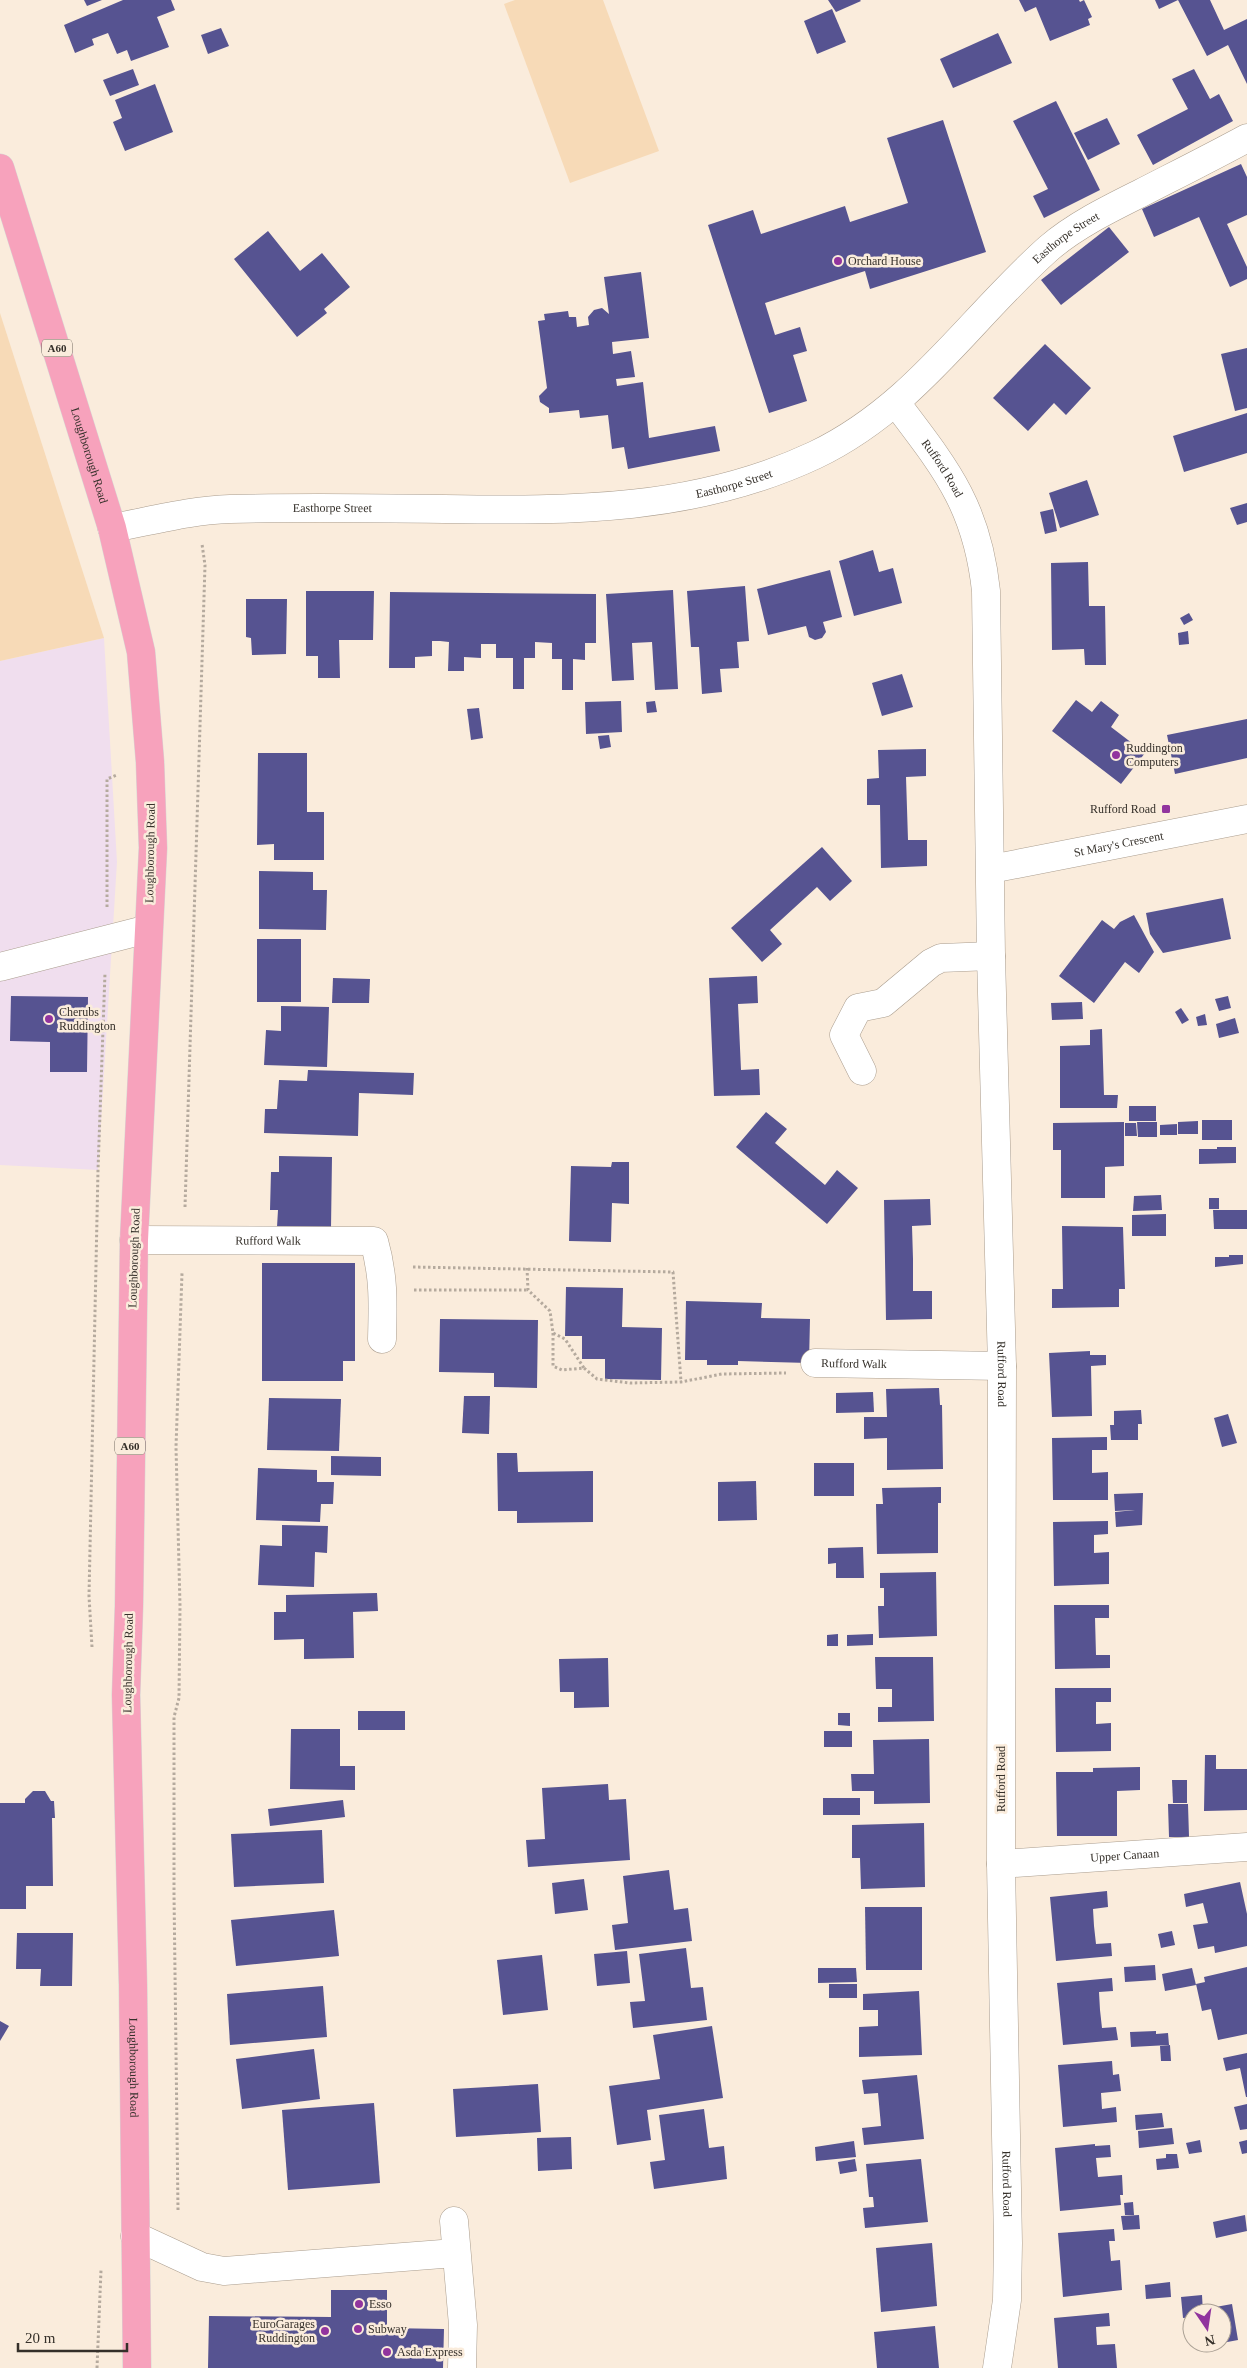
<svg xmlns="http://www.w3.org/2000/svg" width="1247" height="2368" font-family="Georgia,serif">
<style>
.commercial{fill:#f0deee}
.green{fill:#f7dab7}
.building{fill:#565391}
.lines{fill:none;stroke-linecap:round;stroke-linejoin:round}
.minor-casing{stroke:#aa9d8e;stroke-width:29}
.major-casing{stroke:#d7d6d4;stroke-width:29}
.path{stroke:#b5aa9e;stroke-width:3;stroke-dasharray:2.5 2.5;stroke-linecap:butt}
.minor{stroke:#fff;stroke-width:28}
.major{stroke:#f7a2bc;stroke-width:28}
.poi-dot{fill:#91349e;stroke:#faecdc;stroke-width:2}
.labels{text-anchor:middle;dominant-baseline:central;stroke-width:5;stroke-linejoin:round;paint-order:stroke}
.shield{fill:#faecdc;stroke:#70685f;stroke-width:1}
.shield-label{font-size:11px;font-weight:bold;fill:#35302a}
.street-label{font-size:12px;fill:#35302a;stroke:#faecdc}
.poi-label{font-size:12px;fill:#35302a;stroke:#faecdc;text-anchor:start}
</style>
<rect width="100%" height="100%" fill="#faecdc"/>
<path class="commercial" d="M104,638L117,862L98,1170L0,1165V661Z"/>
<g class="green">
<path d="M515,0H603L659,151L570,183L504,4Z"/>
<path d="M0,313L104,638L0,661Z"/>
</g>
<g class="building">
<path d="M84,0H102L87,6Z"/>
<path d="M123,0H171L175,10L157,17L169,47L131,61L127,50L117,54L108,33L92,39L94,45L75,53L64,25Z"/>
<path d="M828,0H860L861,1L836,12Z"/>
<path d="M1019,0H1079L1080,2L1084,0L1092,17L1088,19L1090,25L1050,41L1036,7L1025,12Z"/>
<path d="M1155,0H1178L1159,9Z"/>
<path d="M1178,0H1210L1224,30L1247,19V84L1228,45L1207,56Z"/>
<path d="M832,9L846,42L817,54L804,21Z"/>
<path d="M221,28L229,46L208,54L201,35Z"/>
<path d="M998,33L1012,63L953,88L940,59Z"/>
<path d="M133,69L139,85L110,96L103,80Z"/>
<path d="M1194,69L1210,99L1219,94L1233,121L1153,165L1137,135L1188,109L1172,79Z"/>
<path d="M155,84L173,132L125,151L113,122L122,118L115,100Z"/>
<path d="M1056,101L1100,190L1044,218L1033,196L1048,189L1013,121Z"/>
<path d="M1107,118L1120,144L1088,160L1074,133Z"/>
<path d="M943,120L986,252L870,289L865,271L765,303L775,335L800,327L807,351L793,355L807,401L769,413L708,225L753,210L761,234L845,206L850,222L908,203L887,138Z"/>
<path d="M1241,164L1247,177V215L1227,224L1247,267V279L1230,287L1199,217L1154,237L1142,209Z"/>
<path d="M1109,227L1129,252L1061,305L1041,280Z"/>
<path d="M268,231L300,271L322,253L350,287L324,309L327,313L297,337L234,259Z"/>
<path d="M641,272L649,338L612,342L613,354L631,351L635,377L616,379L617,386L643,382L649,438L715,426L720,451L628,469L624,447L612,449L608,415L580,418L579,410L549,413V408L540,402L539,396L547,388L538,321L545,320L544,314L568,311L569,317H576L577,327L589,325L588,317L594,310L602,308L609,314L604,277Z"/>
<path d="M1045,344L1091,388L1066,415L1054,403L1028,431L993,398Z"/>
<path d="M1247,348V408L1235,411L1221,354Z"/>
<path d="M1247,413V453L1184,472L1173,436Z"/>
<path d="M1087,480L1099,515L1060,528L1049,493Z"/>
<path d="M1247,503V522L1237,525L1230,508Z"/>
<path d="M1053,509L1057,531L1045,534L1040,512Z"/>
<path d="M873,550L879,572L893,568L902,603L854,616L839,561Z"/>
<path d="M1088,562L1089,606H1105L1106,665H1085L1084,649L1052,650L1051,563Z"/>
<path d="M830,570L842,617L823,622L826,632L822,638L815,640L809,637L806,626L768,635L757,589Z"/>
<path d="M745,586L749,641L737,642L739,668L720,669L722,692L702,694L699,647H691L687,591Z"/>
<path d="M673,590L678,689L655,690L652,642L632,643L634,680L612,681L606,594Z"/>
<path d="M306,591H374L373,640H339L340,678H318V656H306Z"/>
<path d="M390,592L596,594V643H585V660L573,659V690H562V659H552V643L535,642V658H524V689H513V658H496V644H481V658L464,657V671H448L449,642L440,641H432V656L415,657V668H389Z"/>
<path d="M246,599H287L286,654L252,655L251,638L246,637Z"/>
<path d="M1189,613L1193,620L1184,625L1180,618Z"/>
<path d="M1188,631L1189,644L1179,645L1178,633Z"/>
<path d="M902,674L913,707L882,716L872,683Z"/>
<path d="M1076,700L1092,712L1101,701L1119,715L1111,727L1145,753L1121,784L1052,731Z"/>
<path d="M621,701L622,732L586,734L585,702Z"/>
<path d="M655,701L657,712L647,713L646,702Z"/>
<path d="M479,708L483,738L471,740L467,709Z"/>
<path d="M1247,719V758L1175,774L1167,735Z"/>
<path d="M609,735L611,747L600,749L598,736Z"/>
<path d="M926,749V776L906,777L908,840H927V866L881,868L880,805H867V779L879,778L878,750Z"/>
<path d="M258,753H307V812H324V860H274V844L257,845Z"/>
<path d="M822,847L852,881L830,901L817,887L770,930L782,944L762,962L731,928Z"/>
<path d="M259,871L313,872V890H327L326,930L259,929Z"/>
<path d="M1223,898L1231,939L1163,953L1150,934L1146,913Z"/>
<path d="M1134,915L1154,952L1139,973L1125,962L1094,1003L1059,976L1102,920L1114,929L1120,922Z"/>
<rect x="257" y="939" width="44" height="63"/>
<path d="M757,976L758,1003L738,1004L741,1070L759,1069L760,1095L714,1096L709,978Z"/>
<path d="M333,978L370,979L369,1003H332Z"/>
<path d="M11,996L88,997L87,1072H50V1042L10,1041Z"/>
<path d="M1228,996L1231,1008L1219,1011L1215,999Z"/>
<path d="M1082,1002L1083,1019L1052,1020L1051,1003Z"/>
<path d="M281,1006L329,1007L327,1067L264,1065L266,1030L281,1031Z"/>
<path d="M1181,1008L1189,1020L1182,1024L1175,1012Z"/>
<path d="M1205,1014L1207,1025L1198,1026L1196,1017Z"/>
<path d="M1235,1018L1239,1033L1219,1038L1216,1024Z"/>
<path d="M1102,1029L1104,1095H1118L1117,1108H1060V1046L1090,1045V1030Z"/>
<path d="M308,1070L414,1073L413,1095L359,1093L358,1136L264,1133L265,1109H277L279,1080L307,1081Z"/>
<rect x="1129" y="1106" width="27" height="15"/>
<path d="M766,1112L787,1129L775,1143L825,1185L837,1170L858,1188L827,1224L736,1147Z"/>
<rect x="1202" y="1120" width="30" height="20"/>
<path d="M1198,1121V1134H1178V1122Z"/>
<path d="M1124,1122V1166L1105,1167V1198H1061V1150H1053V1123Z"/>
<path d="M1137,1122H1157V1137H1138Z"/>
<path d="M1125,1123H1136L1137,1136H1125Z"/>
<path d="M1177,1124V1135H1160V1125Z"/>
<path d="M1217,1147H1236V1163L1199,1164V1149H1217Z"/>
<path d="M279,1156L332,1157L331,1228L277,1227L278,1210H270L271,1172H279Z"/>
<path d="M612,1162H629V1204L612,1203L611,1242L569,1241L571,1166L611,1167Z"/>
<path d="M1161,1195L1162,1210L1133,1211L1134,1196Z"/>
<rect x="1209" y="1198" width="10" height="11"/>
<path d="M930,1199L931,1225L912,1226L913,1259V1291H932V1319L886,1320L884,1200Z"/>
<path d="M1213,1210H1247V1229H1214Z"/>
<path d="M1166,1214V1236H1132V1215Z"/>
<path d="M1062,1226L1123,1227L1125,1289H1119V1307L1052,1308V1289H1063Z"/>
<path d="M1229,1255H1243V1264L1215,1267V1257H1229Z"/>
<path d="M262,1263H355V1361H343V1381H262Z"/>
<path d="M566,1287L623,1288L622,1327L662,1328L661,1380L605,1379V1359H582V1336H565Z"/>
<path d="M686,1301L762,1303L761,1318L810,1319L809,1363L738,1361V1365H707V1360H685Z"/>
<path d="M440,1319L538,1320L537,1388L494,1387V1373L439,1372Z"/>
<path d="M1090,1351V1355H1106V1365L1091,1366L1092,1416L1052,1417L1049,1353Z"/>
<path d="M939,1388L940,1405H942L943,1469L887,1470V1438L864,1439V1417H887L886,1389Z"/>
<path d="M873,1392L874,1412L836,1413V1393Z"/>
<path d="M464,1396H490L489,1434L462,1433Z"/>
<path d="M269,1398L341,1399L339,1451L267,1450Z"/>
<path d="M1141,1410L1142,1424H1138V1440H1111L1110,1425H1114V1411Z"/>
<path d="M1228,1414L1237,1443L1222,1447L1214,1418Z"/>
<path d="M1107,1437V1450H1092V1473L1108,1472V1500H1053L1052,1438Z"/>
<path d="M497,1453H517L518,1472L593,1471V1522L517,1523V1511H498Z"/>
<path d="M331,1456L381,1457V1476L331,1475Z"/>
<rect x="814" y="1463" width="40" height="33"/>
<path d="M258,1468L317,1470V1482H334L333,1504H321L320,1522L256,1520Z"/>
<path d="M756,1481L757,1520L718,1521V1482Z"/>
<path d="M941,1487V1503H938V1553L877,1554L876,1504H883L882,1488Z"/>
<path d="M1143,1493L1142,1525L1116,1527L1115,1512L1135,1510L1115,1511L1114,1494Z"/>
<path d="M1108,1521V1534L1094,1535V1553L1109,1552V1584L1054,1586L1053,1522Z"/>
<path d="M282,1525L328,1526L327,1553L315,1552L314,1587L258,1585L260,1545L282,1546Z"/>
<path d="M863,1547L864,1578H836V1563L828,1564V1548Z"/>
<path d="M936,1572L937,1636L879,1638L878,1606H884V1588H880V1573Z"/>
<path d="M377,1593L378,1611L353,1612L354,1658L304,1659V1639L274,1640V1612H286V1595Z"/>
<path d="M1054,1605H1109V1618H1095L1096,1655H1110V1668L1055,1669Z"/>
<path d="M838,1634V1646H827V1635Z"/>
<path d="M873,1634V1645L847,1646V1635Z"/>
<path d="M875,1657H933L934,1721L878,1722V1707H892V1689H876Z"/>
<path d="M608,1658L609,1707L574,1708V1692H560L559,1659Z"/>
<path d="M1055,1688H1111V1702H1096V1724L1111,1723V1751L1056,1752Z"/>
<rect x="358" y="1711" width="47" height="19"/>
<path d="M838,1713H850V1726L838,1725Z"/>
<path d="M291,1729H340V1766H355V1790L290,1789Z"/>
<rect x="824" y="1731" width="28" height="16"/>
<path d="M929,1739L930,1803L874,1804V1791H852L851,1774H874L873,1740Z"/>
<path d="M1205,1755H1216V1769H1247V1810L1204,1811Z"/>
<path d="M1140,1767V1790L1117,1791V1836H1057L1056,1772H1093V1768Z"/>
<path d="M1172,1780H1187V1803H1173Z"/>
<path d="M608,1784L609,1800L626,1799L630,1860L528,1867L526,1840L545,1839L542,1788Z"/>
<path d="M33,1791H45L51,1801H54L55,1818H52L53,1886H26V1909H0V1803H25V1799Z"/>
<rect x="823" y="1798" width="37" height="17"/>
<path d="M343,1800L345,1817L270,1826L268,1809Z"/>
<path d="M1168,1804H1188L1189,1837H1169Z"/>
<path d="M924,1823L925,1887L861,1889L860,1858H852V1825Z"/>
<path d="M322,1830L324,1883L234,1887L231,1834Z"/>
<path d="M669,1870L674,1910L688,1908L692,1941L615,1950L612,1925L628,1923L623,1876Z"/>
<path d="M584,1879L588,1910L555,1914L552,1883Z"/>
<path d="M1240,1882L1247,1914V1946L1215,1953L1214,1946L1198,1949L1193,1925L1208,1923L1203,1903L1186,1907L1184,1894Z"/>
<path d="M1107,1891L1108,1907L1093,1909L1094,1926L1096,1944L1111,1943L1112,1956L1056,1961L1050,1897Z"/>
<path d="M865,1907H922V1970H866Z"/>
<path d="M334,1910L339,1956L236,1966L231,1920Z"/>
<path d="M1172,1931L1175,1945L1161,1948L1158,1934Z"/>
<path d="M17,1933H73L72,1986H40L41,1969H16Z"/>
<path d="M686,1948L691,1988L703,1987L707,2020L633,2028L630,2002L645,2001L639,1954Z"/>
<path d="M627,1951L630,1983L597,1986L594,1954Z"/>
<path d="M542,1955L548,2010L503,2015L497,1960Z"/>
<path d="M1155,1965L1156,1980L1125,1982L1124,1967Z"/>
<path d="M1247,1967V2034L1218,2040L1211,2009L1202,2011L1196,1984L1205,1982L1204,1977Z"/>
<path d="M818,1968H856L857,1982L818,1983Z"/>
<path d="M1192,1968L1196,1985L1165,1991L1162,1974Z"/>
<path d="M1112,1978L1113,1991L1099,1992L1100,2010L1102,2028L1116,2027L1118,2040L1063,2045L1057,1983Z"/>
<rect x="829" y="1984" width="28" height="14"/>
<path d="M323,1986L327,2037L230,2045L227,1994Z"/>
<path d="M919,1991L922,2055L859,2057V2027L878,2026V2010H863V1994Z"/>
<path d="M0,2021L9,2026L0,2041Z"/>
<path d="M712,2026L723,2098L647,2110L651,2140L617,2145L609,2086L660,2079L653,2035Z"/>
<path d="M1156,2031V2034L1168,2033L1169,2045L1131,2047L1130,2032Z"/>
<path d="M1170,2045L1171,2061H1161L1160,2046Z"/>
<path d="M314,2049L320,2099L242,2109L236,2059Z"/>
<path d="M1247,2053V2097H1246L1240,2068L1226,2071L1223,2058Z"/>
<path d="M1112,2061L1113,2075L1119,2074L1121,2091L1101,2093L1102,2109L1116,2107L1117,2122L1063,2127L1058,2065Z"/>
<path d="M917,2075L924,2139L864,2145L862,2128L881,2126L878,2093L864,2094L862,2080Z"/>
<path d="M538,2084L541,2132L456,2137L453,2089Z"/>
<path d="M374,2103L380,2183L288,2190L282,2110Z"/>
<path d="M1247,2104V2129L1240,2130L1234,2107Z"/>
<path d="M704,2109L709,2148L724,2146L727,2179L654,2189L650,2162L665,2160L659,2115Z"/>
<path d="M1162,2113L1164,2127L1136,2130L1135,2115Z"/>
<path d="M1172,2128L1174,2144L1139,2148L1138,2131Z"/>
<path d="M571,2137L572,2169L538,2171L537,2138Z"/>
<path d="M1200,2140L1202,2152L1189,2154L1186,2143Z"/>
<path d="M1247,2140V2153L1242,2154L1239,2142Z"/>
<path d="M854,2141L856,2157L816,2161L815,2147Z"/>
<path d="M1095,2144V2146L1110,2145L1111,2157L1096,2158L1098,2177L1122,2175L1123,2195H1120L1121,2205L1060,2211L1055,2148Z"/>
<path d="M1166,2154H1177L1179,2168L1157,2170L1156,2159L1166,2158Z"/>
<path d="M855,2159L857,2171L840,2174L838,2162Z"/>
<path d="M921,2159L928,2222L865,2228L863,2208L874,2207L873,2197H869L866,2164Z"/>
<path d="M1133,2202L1134,2215H1125L1124,2203Z"/>
<path d="M1139,2215L1140,2229L1123,2230L1121,2216Z"/>
<path d="M1245,2215L1247,2231L1216,2238L1213,2222Z"/>
<path d="M1114,2229L1115,2241H1109L1111,2261L1120,2260L1122,2290L1063,2297L1058,2233Z"/>
<path d="M932,2243L937,2306L881,2312L876,2248Z"/>
<path d="M1170,2282L1171,2297L1146,2299L1145,2285Z"/>
<path d="M331,2290H387V2328L444,2329L443,2368H208L209,2316L331,2317Z"/>
<path d="M1202,2295L1203,2313H1192V2317L1183,2318L1181,2297Z"/>
<path d="M1232,2304L1238,2340L1222,2343V2313H1211L1210,2308Z"/>
<path d="M1109,2313L1110,2326L1096,2327L1097,2345L1115,2344L1117,2368H1058L1054,2318Z"/>
<path d="M935,2326L939,2368H877L874,2332Z"/>
</g>
<g class="lines">
<g class="minor-casing">
<g id="minor">
<path id="s1" d="M896,403C946,469 977,506 986,591L991,956L1002,1366L1001,1864L1008,2243L1007,2300L997,2368"/>
<path id="s2" d="M112,528C151,521 191,510 230,509C302,507 373,508 444,509C572,511 696,511 815,455C915,407 969,319 1049,248C1076,225 1109,209 1141,193C1176,175 1212,157 1247,138"/>
<path id="s3" d="M991,869L1247,819"/>
<path d="M0,967L148,929"/>
<path d="M862,1071L844,1035L858,1008L883,1003L931,963L941,958L991,956"/>
<path id="s4" d="M134,1240L374,1241C384,1276 383,1303 382,1339"/>
<path id="s5" d="M815,1363L1002,1366"/>
<path id="s6" d="M1001,1864L1247,1847"/>
<path d="M454,2221L463,2325L462,2368"/>
<path d="M135,2236L202,2267L224,2271L455,2253"/>
</g>
</g>
<g class="major-casing">
<g id="major">
<path id="s7" d="M0,168L112,528L141,652L150,762L153,848L134,1240L129,1606L126,1695L133,1985L137,2368"/>
</g>
</g>
<g class="path">
<path d="M107,907V779L117,775"/>
<path d="M185,1207L205,565L202,544"/>
<path d="M413,1267L673,1272L681,1382"/>
<path d="M527,1268L528,1290L550,1311L553,1333L565,1339L584,1368"/>
<path d="M414,1290H528"/>
<path d="M553,1333V1366L562,1370L584,1368L597,1379L630,1383L681,1382L722,1374L786,1373"/>
<path d="M92,1647L89,1596L98,1170L105,973"/>
<path d="M178,2210L174,1894V1717L179,1698L180,1606L176,1447L182,1273"/>
<path d="M97,2368L101,2270"/>
</g>
<use href="#minor" class="minor"/>
<use href="#major" class="major"/>
</g>
<g class="poi-dot">
<circle cx="838" cy="261" r="5"/>
<circle cx="1116" cy="755" r="5"/>
<rect x="1161" y="804" width="10" height="10" rx="2.5"/>
<circle cx="49" cy="1019" r="5"/>
<circle cx="359" cy="2304" r="5"/>
<circle cx="358" cy="2329" r="5"/>
<circle cx="325" cy="2331" r="5"/>
<circle cx="387" cy="2352" r="5"/>
</g>
<g class="labels">
<g class="shield">
<rect x="42" y="339.5" width="30" height="17" rx="4"/>
<rect x="115" y="1437.5" width="30" height="17" rx="4"/>
</g>
<g class="shield-label">
<text x="57" y="348">A60</text>
<text x="130" y="1446">A60</text>
</g>
<g class="street-label">
<text stroke="none"><textPath href="#s2" startOffset="1046">Easthorpe Street</textPath></text>
<text stroke="none"><textPath href="#s7" startOffset="301">Loughborough Road</textPath></text>
<text stroke="none"><textPath href="#s1" startOffset="80">Rufford Road</textPath></text>
<text stroke="none"><textPath href="#s2" startOffset="626">Easthorpe Street</textPath></text>
<text stroke="none"><textPath href="#s2" startOffset="222">Easthorpe Street</textPath></text>
<text stroke="none"><textPath href="#s3" startOffset="130">St Mary's Crescent</textPath></text>
<text transform="translate(150 853) rotate(-89)">Loughborough Road</text>
<text stroke="none"><textPath href="#s4" startOffset="134">Rufford Walk</textPath></text>
<text transform="translate(134 1258) rotate(-88)">Loughborough Road</text>
<text stroke="none"><textPath href="#s5" startOffset="39">Rufford Walk</textPath></text>
<text stroke="none"><textPath href="#s1" startOffset="995">Rufford Road</textPath></text>
<text transform="translate(128 1663) rotate(-89)">Loughborough Road</text>
<text transform="translate(1001 1779) rotate(-90)">Rufford Road</text>
<text stroke="none"><textPath href="#s6" startOffset="124">Upper Canaan</textPath></text>
<text stroke="none"><textPath href="#s7" startOffset="1921">Loughborough Road</textPath></text>
<text stroke="none"><textPath href="#s1" startOffset="1805">Rufford Road</textPath></text>
</g>
<g class="poi-label">
<text x="848" y="261">Orchard House</text>
<text x="1126" y="748">Ruddington<tspan x="1126" dy="14">Computers</tspan></text>
<text x="1156" y="809" text-anchor="end">Rufford Road</text>
<text x="59" y="1012">Cherubs<tspan x="59" dy="14">Ruddington</tspan></text>
<text x="369" y="2304">Esso</text>
<text x="315" y="2324" text-anchor="end">EuroGarages<tspan x="315" dy="14">Ruddington</tspan></text>
<text x="368" y="2329">Subway</text>
<text x="397" y="2352">Asda Express</text>
</g>
</g>
<g transform="translate(1207 2328) rotate(167)"><circle r="24" fill="#faecdc" stroke="#aba195"/>
<path d="M0-4L9 19L0 12L-9 19Z" fill="#91349e"/>
<text y="-8" font-size="14" font-weight="bold" text-anchor="middle" fill="#35302a">N</text>
</g>
<path d="M18 2343v8h109v-8" fill="none" stroke="#35302a" stroke-width="2.5"/>
<text x="25" y="2343" font-size="15" fill="#35302a" stroke="#faecdc" stroke-width="4" paint-order="stroke">20 m</text>
</svg>
